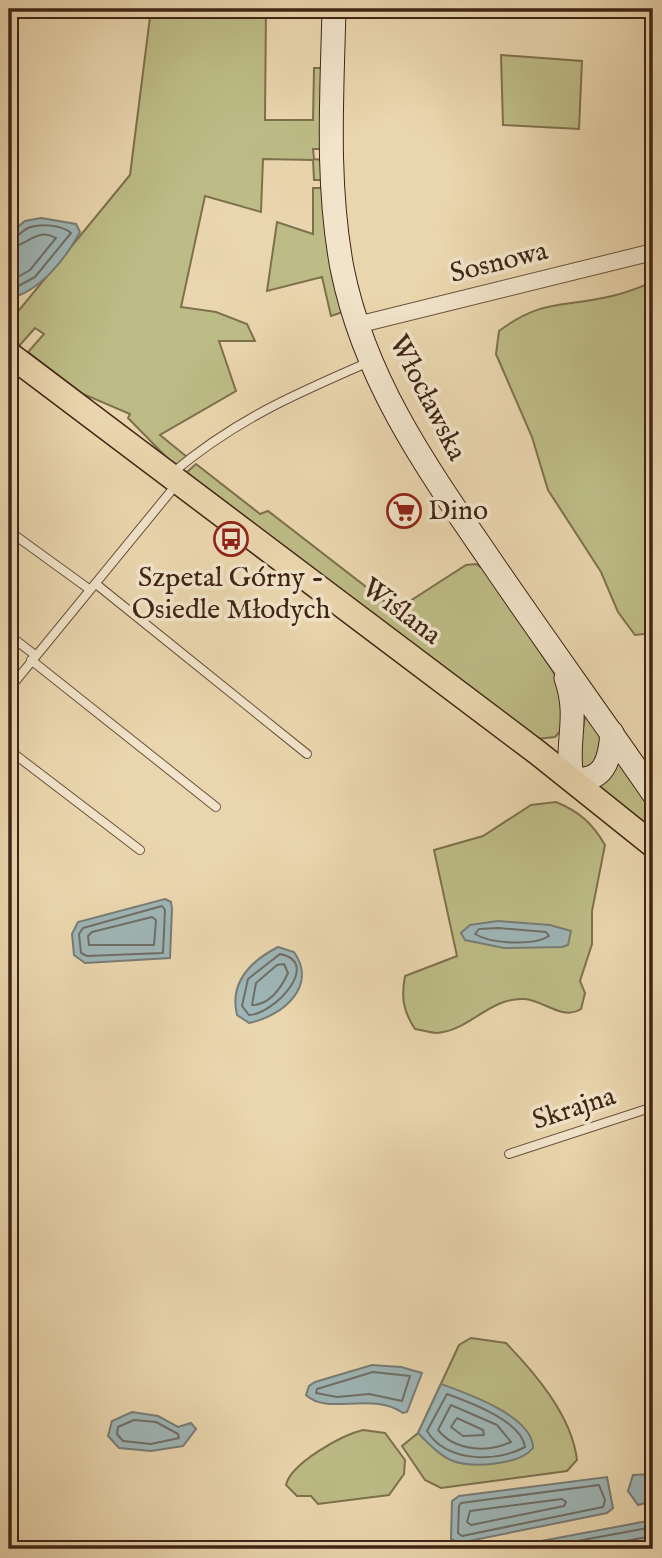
<svg xmlns="http://www.w3.org/2000/svg" width="662" height="1558" font-family="'IM FELL English',serif">
<style>
.green{fill:#bdbc86;stroke:#7e704e;stroke-width:2}
.water{fill:#9eb6b7;stroke:#787c76;stroke-width:2}
.lines{fill:none;stroke-linecap:round;stroke-linejoin:round}
.shore{stroke:#6f6e66;stroke-width:2}
.lane-casing{stroke:#6a513b;stroke-width:10}
.street-casing{stroke:#6a513b;stroke-width:18}
.secondary-casing{stroke:#402515;stroke-width:25}
.primary-casing{stroke:#402515;stroke-width:27}
.lane{stroke:#f1e4ca;stroke-width:8}
.street{stroke:#f1e4ca;stroke-width:16}
.secondary{stroke:#f1e4ca;stroke-width:23}
.primary{stroke:#ead6ae;stroke-width:24}
.labels{text-anchor:middle;dominant-baseline:central;stroke-width:7;stroke-linejoin:round;paint-order:stroke}
.street-label{font-size:28px;fill:#402515;stroke:#f1e4ca}
.poi-label{font-size:28px;fill:#402515;stroke:#f1e4ca;text-anchor:start}
</style>
<rect width="100%" height="100%" fill="#ead6ae"/>
<filter id="stains"><feTurbulence type="fractalNoise" baseFrequency=".00286" numOctaves="4"/><feColorMatrix values="0 0 0 0 .2 0 0 0 0 .09 0 0 0 0 .02 0 0 0 .5 -.17"/></filter>
<radialGradient id="worn" r=".72"><stop offset=".6" stop-color="#630" stop-opacity="0"/><stop offset="1" stop-color="#630" stop-opacity=".3"/></radialGradient>
<g class="green">
<path d="M151,9H266L265,120H313L314,68H326L324,149H313L314,159L322,160V180H314L313,160L263,159L261,212L205,196L181,307L216,312L247,324L255,341H219L236,391L160,435L187,457L176,467L128,418L130,414L83,394L28,352L44,334L35,328L20,345L9,337V309L16,314L130,175Z"/>
<path d="M501,55L582,61L579,129L503,125Z"/>
<path d="M313,188H325L346,311L331,316L322,277L267,291L277,222L313,234Z"/>
<path d="M653,282V633L635,635L618,612L601,572L548,490L532,437L496,354L499,331C543,298 564,308 612,296C626,293 640,287 653,282Z"/>
<path d="M196,464L260,514L268,511L396,610L466,565L476,564L486,571L564,688V727L555,737L537,739L186,473Z"/>
<path d="M585,715L602,737L605,748L584,773L578,763Z"/>
<path d="M616,762H619L653,811V833L599,787L598,784Z"/>
<path d="M556,802C580,812 592,823 605,845L592,911V944L580,981L585,993L581,1009C562,1021 544,1000 524,999C490,997 469,1031 437,1033C431,1033 422,1030 415,1029C403,1011 401,997 405,976L457,956L434,850L483,836L531,805Z"/>
<path d="M471,1338L506,1343C535,1373 572,1416 577,1460L567,1471L441,1488L425,1480L402,1446L418,1433L459,1345Z"/>
<path d="M363,1430L385,1433L405,1460L404,1474L389,1495L318,1504L311,1496H297L286,1485C291,1463 342,1435 363,1430Z"/>
</g>
<g class="water">
<path d="M41,218L76,224L80,232C66,258 39,293 9,298V234L25,221Z"/>
<path d="M165,899L171,902L172,909L170,958L85,963L74,955L72,934L78,922Z"/>
<path d="M498,921L550,925L571,931L568,945L562,947L504,948L465,940L461,933L470,925Z"/>
<path d="M278,947L294,952C318,986 283,1016 249,1023L237,1015C229,982 251,961 278,947Z"/>
<path d="M372,1365L401,1367L422,1373L407,1412L403,1413C371,1391 328,1416 306,1395L309,1386L315,1382Z"/>
<path d="M441,1384C466,1393 533,1416 533,1448C520,1465 472,1468 453,1461C440,1456 428,1443 418,1433Z"/>
<path d="M132,1412L158,1416L178,1427L191,1423L196,1429L183,1446L151,1451L119,1448L108,1436L112,1421Z"/>
<path d="M653,1474V1501L638,1505L628,1491L633,1475Z"/>
<path d="M607,1477L613,1508L607,1513L459,1543L451,1539L452,1501L459,1496Z"/>
<path d="M653,1520V1549H504L520,1545Z"/>
</g>
<g class="lines">
<g class="shore">
<path d="M9,239C18,238 20,232 28,228C40,223 62,225 71,233L35,277L9,291"/>
<path d="M9,248C27,246 37,227 56,238L30,270L9,282"/>
<path d="M162,906L165,910L163,953L87,956L81,953L79,934L83,928Z"/>
<path d="M152,917L156,920L154,945H89L88,936L92,932Z"/>
<path d="M498,928L546,932L549,936C534,946 491,944 475,934L479,929Z"/>
<path d="M280,954C322,962 275,1014 249,1015L242,1006L248,979Z"/>
<path d="M284,964L288,973C281,988 269,1005 252,1005L256,983L277,965Z"/>
<path d="M373,1372L410,1376L402,1401L369,1394L337,1397L316,1393L317,1389Z"/>
<path d="M447,1394C469,1402 522,1421 525,1447C496,1463 446,1462 427,1431Z"/>
<path d="M451,1405L497,1425L511,1442C488,1453 455,1451 438,1430Z"/>
<path d="M457,1418L483,1430L484,1435L463,1436L451,1427Z"/>
<path d="M134,1420L156,1422L178,1434L179,1438L151,1444L123,1441L117,1434L118,1427Z"/>
<path d="M599,1485L605,1500L603,1507L462,1536L458,1533L459,1506L461,1503Z"/>
<path d="M562,1499L566,1502L564,1506L471,1525L467,1522L470,1511Z"/>
<path d="M534,1549L653,1527"/>
<path d="M581,1549L653,1536"/>
</g>
<g class="lane-casing">
<g id="lane">
<path d="M171,474C235,420 293,395 369,362"/>
<path d="M9,531L89,589"/>
<path d="M96,584L307,754"/>
<path d="M9,635L35,655"/>
<path d="M31,660L216,807"/>
<path d="M9,689L176,485"/>
<path d="M9,750L140,850"/>
<path d="M509,1154L653,1107"/>
</g>
</g>
<g class="street-casing">
<path id="street" d="M357,325L653,252"/>
</g>
<g class="secondary-casing">
<g id="secondary">
<path d="M334,9C332,95 326,182 342,268C364,378 424,464 486,554C541,635 598,713 653,793"/>
<path d="M566,678C580,719 565,740 572,779C604,783 610,760 612,733"/>
</g>
</g>
<g class="primary-casing">
<path id="primary" d="M9,354L538,753L653,845"/>
</g>
<use href="#lane" class="lane"/>
<use href="#street" class="street"/>
<use href="#secondary" class="secondary"/>
<use href="#primary" class="primary"/>
</g>
<defs>
<g id="supermarket-ring" transform="scale(1.75)"><circle r="9.5" fill="#f1e4ca" stroke="#8f2418" stroke-width="1.5"/><path d="M-6-5.5h2.5l.6 2H6L4.5 2H-2.5L-4.4-4H-6ZM-1.5 3.2a1.3 1.3 0 1 0 .1 0ZM3 3.2a1.3 1.3 0 1 0 .1 0Z" fill="#8f2418"/></g>
<g id="bus-ring" transform="scale(1.75)"><circle r="9.5" fill="#f1e4ca" stroke="#8f2418" stroke-width="1.5"/><path d="M-5-6H5V4H4V6H2V4H-2V6H-4V4H-5ZM-3.5-4V0h7V-4ZM-3.5 1.2v1.5H-2V1.2ZM2 1.2v1.5H3.5V1.2Z" fill="#8f2418"/></g>
</defs>
<g fill-rule="evenodd">
<use href="#supermarket-ring" x="404" y="511"/>
<use href="#bus-ring" x="231" y="539"/>
</g>
<g class="labels">
<g class="street-label">
<text transform="translate(499 263) rotate(-14)">Sosnowa</text>
<text transform="translate(427 398) rotate(63)">Włocławska</text>
<text transform="translate(401 612) rotate(37)">Wiślana</text>
<text transform="translate(574 1109) rotate(-18)">Skrajna</text>
</g>
<g class="poi-label">
<text x="428" y="511">Dino</text>
<text x="231" y="578" text-anchor="middle">Szpetal Górny -<tspan x="231" dy="32">Osiedle Młodych</tspan></text>
</g>
</g>
<rect width="662" height="1558" fill="none" stroke="#ead6ae" stroke-width="35"/>
<rect x="10" y="10" width="641" height="1537" fill="none" stroke="#402515" stroke-width="3.5"/>
<rect x="18" y="18" width="627" height="1523" fill="none" stroke="#402515" stroke-width="2"/>
<rect width="100%" height="100%" filter="url(#stains)"/>
<rect width="100%" height="100%" fill="url(#worn)"/>
</svg>
